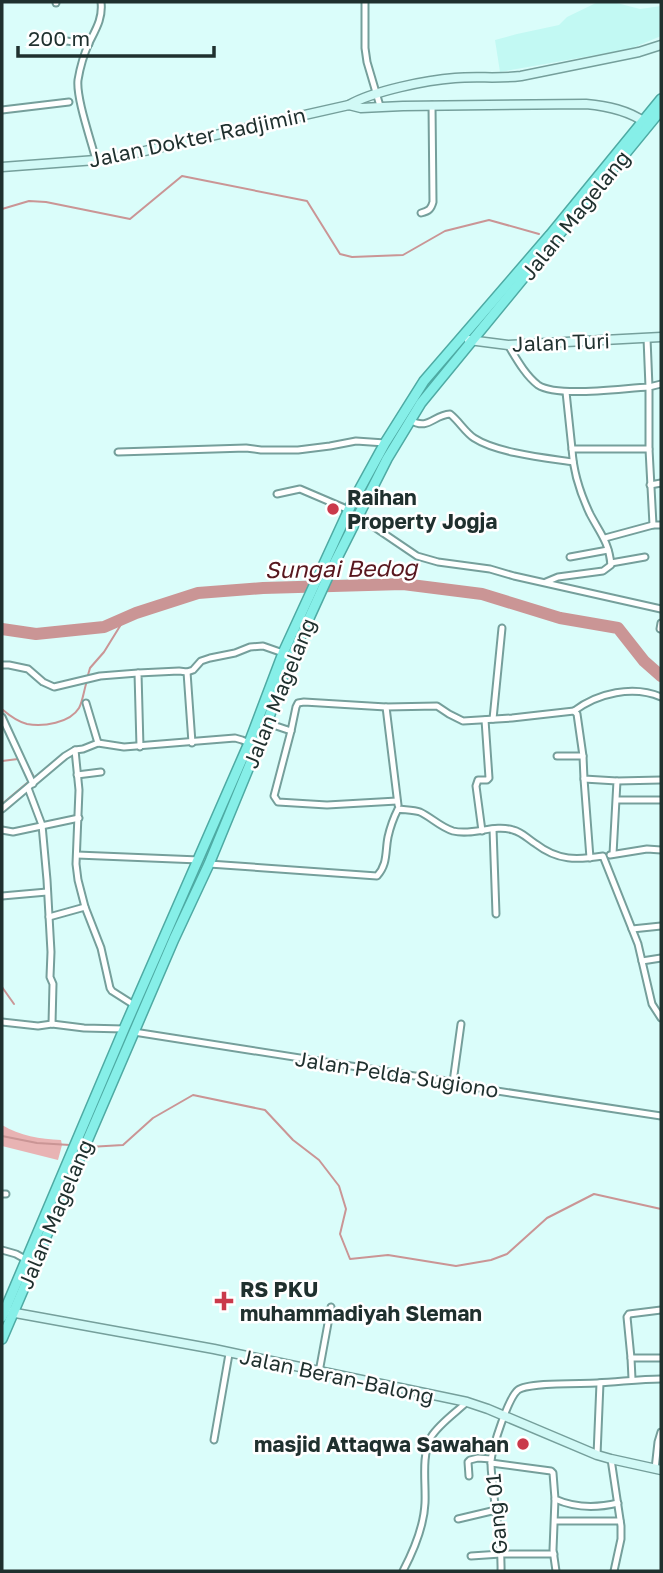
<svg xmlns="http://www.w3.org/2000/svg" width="663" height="1573" font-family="'Golos Text',sans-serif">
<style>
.built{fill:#c2f9f3}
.green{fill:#e8b3b3}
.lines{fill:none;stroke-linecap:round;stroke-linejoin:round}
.stream{stroke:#ca9595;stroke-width:2}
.river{stroke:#ca9595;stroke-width:12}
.minor-casing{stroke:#759f9b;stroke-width:9}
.secondary-casing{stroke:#759f9b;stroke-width:11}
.trunk-casing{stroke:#4eaaa3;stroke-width:12}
.minor{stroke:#fff;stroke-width:5}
.secondary{stroke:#d1f9f6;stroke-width:8}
.trunk{stroke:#86efe8;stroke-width:9}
.poi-dot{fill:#ca394b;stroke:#fff;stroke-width:2.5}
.labels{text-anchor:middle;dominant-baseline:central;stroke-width:5;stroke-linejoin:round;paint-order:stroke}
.street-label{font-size:21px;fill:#1f302e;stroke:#fff}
.poi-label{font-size:21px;font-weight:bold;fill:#1f302e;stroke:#fff;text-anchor:start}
.water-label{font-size:23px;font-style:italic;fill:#57171e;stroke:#fff}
</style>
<rect width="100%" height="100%" fill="#dafdfa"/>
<path class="built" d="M598,2H613L640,9L661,6V36L630,49L500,72L495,40L517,34L559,25L567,17Z"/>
<path class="green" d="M2,1125C20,1136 40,1139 61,1140L62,1145L58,1160L2,1146Z"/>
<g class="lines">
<g class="stream">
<path d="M2,209L29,201L46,202L130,219L182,176L307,201L340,254L352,257L403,255L445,231L489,220L539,234"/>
<path d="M88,675L90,668L104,652L125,618"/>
<path d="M5,717L2,712L3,710C10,716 19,722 27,724C43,727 70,723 79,708C83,701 84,689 87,681"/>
<path d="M17,744L23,758"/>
<path d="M24,759L34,777"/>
<path d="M2,761L18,759"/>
<path d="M2,804L27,783"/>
<path d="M2,987L14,1004"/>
<path d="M2,1136L37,1143L70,1145"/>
<path d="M89,1147L123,1145L153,1118L193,1095L265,1110L293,1140L319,1160L339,1186L346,1209L340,1234L350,1259L388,1255L456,1266L491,1260L507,1254L547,1218L594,1194L661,1209"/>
</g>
<path class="river" d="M2,629L36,634L104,627L136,613L198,593L263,588L403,584L482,594L560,618L618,628L644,661L661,676"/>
<g class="minor-casing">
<g id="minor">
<path d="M56,2V3"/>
<path d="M365,2V48L367,62L380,106"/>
<path d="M44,38L89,44"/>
<path d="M2,110L69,102"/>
<path d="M96,160C91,140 76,98 78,80C80,68 84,54 89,43C96,29 103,18 101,2"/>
<path d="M421,213C429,211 431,209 433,202L432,105"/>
<path d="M508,345C516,358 525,375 538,385C558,398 623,388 649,387L647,338"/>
<path d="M566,392L572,449H649V387L661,384"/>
<path d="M410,420C429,431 433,415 450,414C459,421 465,432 474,438C497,453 546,458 573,462"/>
<path d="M649,449L653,525"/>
<path d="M118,452L246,448L261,450H298L330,446L356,441L385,443"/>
<path d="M650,485L661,483"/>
<path d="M277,494L300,489L349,510"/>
<path d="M358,516L417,556L438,562L490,569L514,576L661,609"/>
<path d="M605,538L653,525H661"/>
<path d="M570,557L608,550"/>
<path d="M611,563L645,557"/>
<path d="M546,582L558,577L603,571L611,565C609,542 600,533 590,514C581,495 573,470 572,449"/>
<path d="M660,629L661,623"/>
<path d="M2,665H9L28,669L43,682L54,687L100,676L138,673"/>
<path d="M187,672L192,743"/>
<path d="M86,703L98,743"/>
<path d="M386,707L398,805"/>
<path d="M574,711C598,693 633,685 661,697"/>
<path d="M2,717L33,784"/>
<path d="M493,719L502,628"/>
<path d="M267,723L291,731L296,707L298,703L304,702L386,707L437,706L449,714L463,721L512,718L574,711L577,714L583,756L584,779L617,781L613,854"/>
<path d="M291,731L274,796L278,802L327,805L397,801"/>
<path d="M140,747L138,673L179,671L187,672L193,670L201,661L210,658L235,653L250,647L263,646L283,653"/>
<path d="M75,750L79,790L76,864L78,880L85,907L101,948L110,988L112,991L134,1005"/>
<path d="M557,756H583"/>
<path d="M77,775L101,772"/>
<path d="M584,779L590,858"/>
<path d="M617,781L661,780"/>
<path d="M28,788L42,825L47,880L51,952L50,977L53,984L52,1024"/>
<path d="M617,800H661"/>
<path d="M2,809L65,756L75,750L83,749L98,743L124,747L235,738L242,740L249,743"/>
<path d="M493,829L496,914"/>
<path d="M2,830L13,832L79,818"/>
<path d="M482,831L476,786L478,780H487L489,778L485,720"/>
<path d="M77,855L199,860"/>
<path d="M610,855L647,849L661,850"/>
<path d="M209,864L377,876C388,864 385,852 388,837C390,828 394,817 398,809C405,810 414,810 420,812C431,817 440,827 453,831C473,836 494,824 513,830C522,832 528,839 536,844C558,861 577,860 603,856L638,944L652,1004L661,1018"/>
<path d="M2,896L47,892"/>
<path d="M49,917L85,907"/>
<path d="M632,929L661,926"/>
<path d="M642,961L661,958"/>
<path d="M2,1022L38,1026L52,1024L84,1028L124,1029"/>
<path d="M134,1032L453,1082L484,1089L661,1116"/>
<path d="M453,1082L461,1024"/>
<path d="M2,1194H6"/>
<path d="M2,1250L16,1254L25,1259"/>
<path d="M631,1358L627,1317L629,1314L661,1310"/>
<path d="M319,1372L331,1307"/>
<path d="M632,1379L631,1358H661"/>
<path d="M214,1440L229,1354"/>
<path d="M597,1455L600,1383"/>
<path d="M611,1459L621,1526V1539L614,1571"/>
<path d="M491,1463L551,1471L553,1473L555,1499C575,1508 597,1508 618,1503"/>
<path d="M655,1469L658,1442L661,1432"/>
<path d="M469,1476L468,1462L470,1460L478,1458L491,1459"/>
<path d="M555,1499L553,1550L556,1571"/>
<path d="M458,1519L496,1510"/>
<path d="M555,1521H620"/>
<path d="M471,1556L501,1554H554"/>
<path d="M403,1571C414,1550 424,1527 425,1503C426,1482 421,1457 431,1437C439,1424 455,1413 467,1402"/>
<path d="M501,1571C502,1539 494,1508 492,1476C491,1471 491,1465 491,1460C493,1446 508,1398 518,1390C528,1382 582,1384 597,1383C619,1382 640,1379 661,1379"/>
</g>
</g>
<g class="secondary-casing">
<g id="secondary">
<path d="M349,105C373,91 427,80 455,78C477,76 499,79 521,76L639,52L661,45"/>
<path d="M2,167L96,160L118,157L349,105L361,108L403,106L586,104C607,106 628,110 646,123"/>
<path d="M469,340L508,345L661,337"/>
<path d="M10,1312L214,1349L467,1402L488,1409L597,1455L611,1459L661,1470"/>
</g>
</g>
<g class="trunk-casing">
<g id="trunk">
<path d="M2,1317L124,1029L249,743L283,653L351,505L385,443L424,381L550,235L661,99"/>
<path d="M2,1339L174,939L209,864L267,723L285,671L331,570L387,459L421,403L661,110"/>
</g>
</g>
<use href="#minor" class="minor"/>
<use href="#secondary" class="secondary"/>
<use href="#trunk" class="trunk"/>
</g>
<g class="poi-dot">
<circle cx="333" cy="509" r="7"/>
<path d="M220.5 1290.5h7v7h7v7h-7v7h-7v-7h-7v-7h7z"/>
<circle cx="523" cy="1444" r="7"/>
</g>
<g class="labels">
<g class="street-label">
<text transform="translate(197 137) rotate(-12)">Jalan Dokter Radjimin</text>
<text transform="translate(575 215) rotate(-51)">Jalan Magelang</text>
<text transform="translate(561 342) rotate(-2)">Jalan Turi</text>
<text transform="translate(279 693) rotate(-68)">Jalan Magelang</text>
<text transform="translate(397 1074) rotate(9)">Jalan Pelda Sugiono</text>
<text transform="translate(55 1214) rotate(-67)">Jalan Magelang</text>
<text transform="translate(337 1376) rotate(12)">Jalan Beran-Balong</text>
<text transform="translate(496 1514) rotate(-95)">Gang 01</text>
</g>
<g class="poi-label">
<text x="347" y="497">Raihan<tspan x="347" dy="24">Property Jogja</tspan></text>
<text x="240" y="1289">RS PKU<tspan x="240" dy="24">muhammadiyah Sleman</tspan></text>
<text x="509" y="1444" text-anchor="end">masjid Attaqwa Sawahan</text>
</g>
<g class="water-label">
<text transform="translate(341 568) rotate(-1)">Sungai Bedog</text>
</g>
</g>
<rect width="663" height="1573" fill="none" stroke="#1f302e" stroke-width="7"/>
<path d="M18 46v10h196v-10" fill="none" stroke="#1f302e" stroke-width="3.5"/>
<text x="28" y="46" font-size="21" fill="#1f302e" stroke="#ffffff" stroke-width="5" paint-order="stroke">200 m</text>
</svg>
